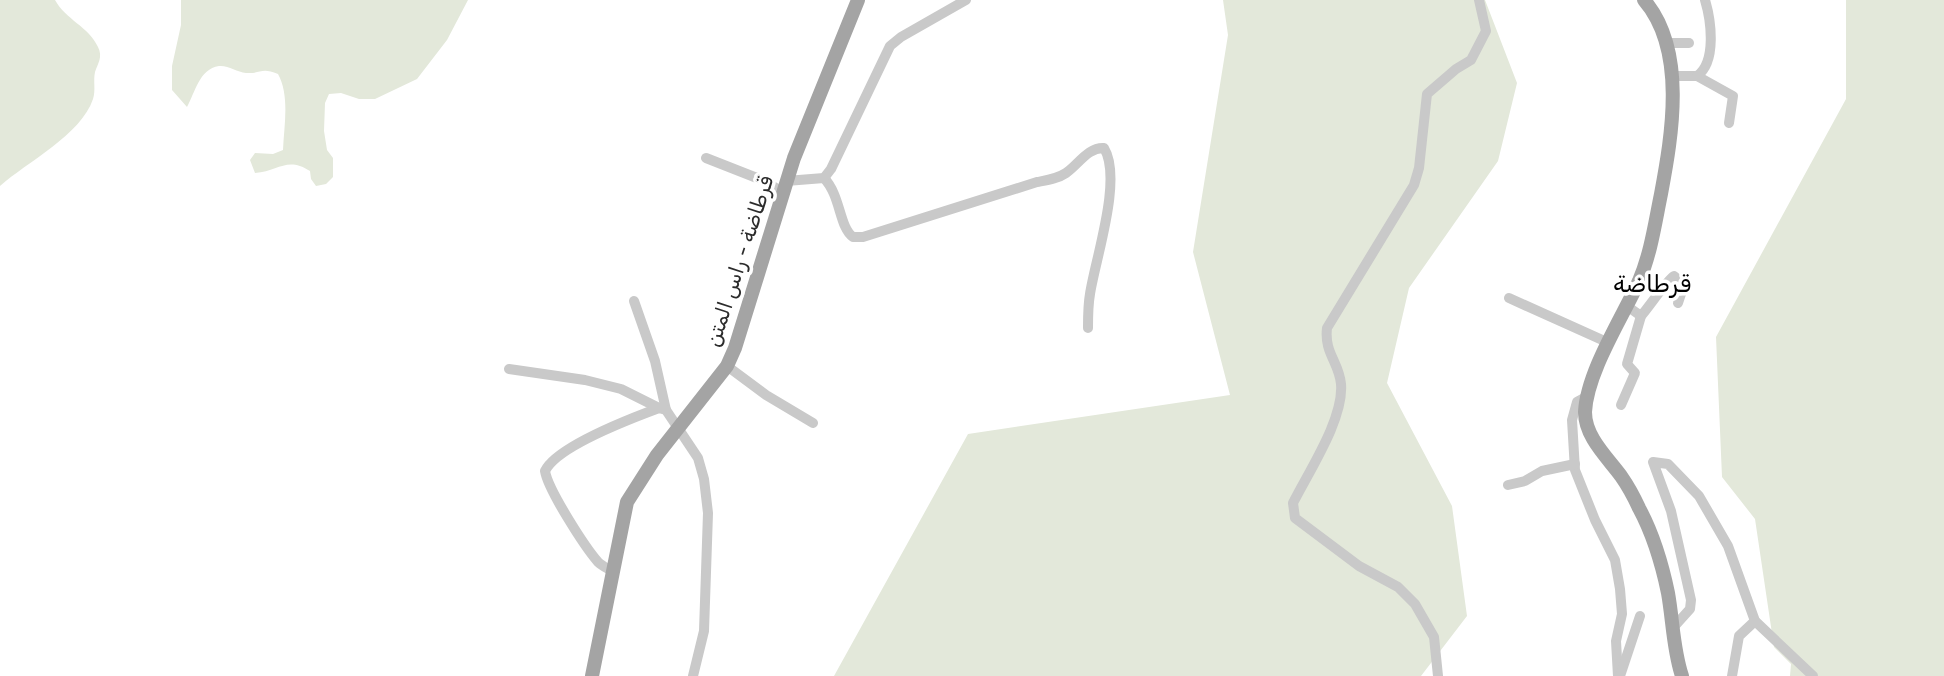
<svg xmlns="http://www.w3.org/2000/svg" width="1944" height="676" font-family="Rubik,Vazirmatn,sans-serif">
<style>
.green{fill:#e3e8da}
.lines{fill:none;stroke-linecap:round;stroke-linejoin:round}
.minor{stroke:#c9c9c9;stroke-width:10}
.major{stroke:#a4a4a4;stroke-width:14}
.labels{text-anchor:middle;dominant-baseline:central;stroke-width:7;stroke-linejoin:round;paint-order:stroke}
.street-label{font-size:21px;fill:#2c2c2c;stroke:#fff}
.quarter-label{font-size:24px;fill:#000;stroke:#fff}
</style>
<rect width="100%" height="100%" fill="#fff"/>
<g class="green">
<path d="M0,0H55C66,20 88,26 98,47C103,57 98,63 95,72C93,81 96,90 93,99C81,135 27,162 0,186Z"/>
<path d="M181,0H468L447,40L417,79L375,99H359L341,93L329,94L325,103L324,131L327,150L333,158V177L326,184L316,186L311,179L310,171C287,156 279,171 255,173L250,160L255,153L273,154L283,150C284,126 290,96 278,74C261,67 261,74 246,73C237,72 228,65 219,66C199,69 195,93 187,107L172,90V66L181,25Z"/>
<path d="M1223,0H1485L1517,83L1498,161L1409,288L1387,383L1452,506L1467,616L1421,676H834L968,434L1230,395L1193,252L1228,35Z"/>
<path d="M1846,0H1944V676H1790L1791,664L1774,647L1755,519L1722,477L1716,337L1846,99Z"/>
</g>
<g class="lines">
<g class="minor">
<path d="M1665,43H1689"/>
<path d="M1672,76H1697C1717,62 1711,20 1705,0"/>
<path d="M1697,76L1733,96L1729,123"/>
<path d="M706,158L762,180L783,192"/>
<path d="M824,178C841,196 839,227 853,237H863L1037,182C1048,180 1057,179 1066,173C1078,165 1088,147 1104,148C1123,179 1095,260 1090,294C1088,305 1088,317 1088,328"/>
<path d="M786,181L824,178L831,169L890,46L901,37L966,0"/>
<path d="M1509,298L1609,343"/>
<path d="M634,301L655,361L666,410"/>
<path d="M1627,306L1641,316C1649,307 1667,280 1674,276L1681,282L1682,291L1678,303"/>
<path d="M727,366L766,395L813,423"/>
<path d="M509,369L585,380L621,389L659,408"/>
<path d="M1588,396L1577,402L1572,420L1575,470L1595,520L1615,560L1620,589L1622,614L1616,641L1618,676"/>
<path d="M1621,405L1635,373L1627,364L1641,316"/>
<path d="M1508,485L1525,481L1542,471L1575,464"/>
<path d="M612,571C607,568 602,566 598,562C585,547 548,490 545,471C557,446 632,418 659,408L666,410L698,458L704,479L708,513L704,631L693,676"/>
<path d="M1672,629L1690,609L1691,600L1671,511L1653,462L1668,464L1699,496L1728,546L1755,621L1813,676"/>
<path d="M1438,676L1434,637L1415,604L1398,587L1359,566L1295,518L1293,503C1309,471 1344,419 1341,384C1339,362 1324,353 1327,328L1414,185L1419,168L1427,94L1456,69L1471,60L1486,31L1479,0"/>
<path d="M1620,676L1640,616"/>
<path d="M1732,676L1739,636L1755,621"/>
</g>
<g class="major">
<path d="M1644,0C1687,50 1672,135 1661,194C1655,223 1651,253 1639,281C1622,318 1587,372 1585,412C1585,437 1607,457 1621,476C1628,486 1634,497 1639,508C1653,534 1662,564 1668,593C1673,621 1673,649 1682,676"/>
<path d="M592,676L627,502L657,455L727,366L735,348L794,158L858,0"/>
</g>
</g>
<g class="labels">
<g class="street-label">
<text transform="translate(739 261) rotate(-72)">قرطاضة - راس المتن</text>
</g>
<g class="quarter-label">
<text x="1652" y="284">قرطاضة</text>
</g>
</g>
</svg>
